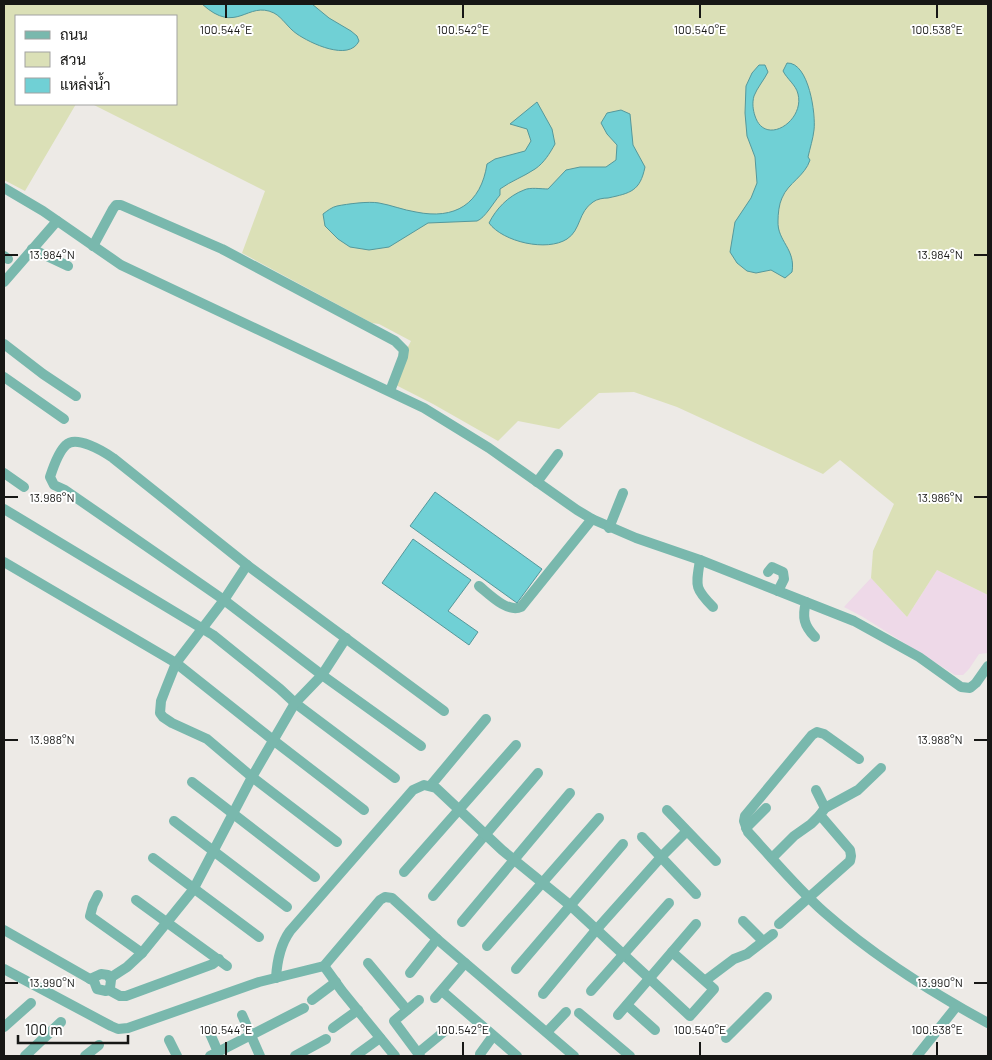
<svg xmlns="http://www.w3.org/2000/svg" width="992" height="1060" font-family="Barlow,Sarabun,sans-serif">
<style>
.education{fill:#eed9e8}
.green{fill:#dbe0b7}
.water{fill:#70d0d5;stroke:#55989b}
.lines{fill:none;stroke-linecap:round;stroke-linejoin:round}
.minor{stroke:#79b8ad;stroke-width:10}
.ticks{fill:none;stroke:#171715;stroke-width:2}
.ticks-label{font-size:12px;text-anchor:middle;fill:#171715;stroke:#fff;stroke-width:4;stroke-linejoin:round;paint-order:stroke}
</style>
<rect width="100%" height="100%" fill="#edeae6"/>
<path class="education" d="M937,570L988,595V653L979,654L969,669L963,675H955L863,617L844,607L871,578L907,617Z"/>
<path class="green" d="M4,4H988V595L937,570L907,617L871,578L873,551L894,504L840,460L823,474L677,407L634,392L599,393L559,429L518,421L498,441L433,404L390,382L411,341L379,324L372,323L242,253L265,191L92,104H176V16H16V104H76L25,191L4,180Z"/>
<g class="water">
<path d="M202,4H312L329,18L351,31L357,36L359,41C349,62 310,43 297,34C288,28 283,18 274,13C247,0 237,36 202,4Z"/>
<path d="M787,63C809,62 816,115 814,130C813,139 810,148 808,157L810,160C805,176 788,183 782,198C779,204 778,214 778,221C777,241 796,249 792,272L785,278L771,270L756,273L747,271L737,263L730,252L735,222L751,198L757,183L755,157L747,136L745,113L746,86L752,73L759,65H765L768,72C764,80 757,88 754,96C752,103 753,110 755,116C765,147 805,121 798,94C796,85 787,79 783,71Z"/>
<path d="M537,102L552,129L555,144C550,153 544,163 535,169C523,177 511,181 500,189V195C493,203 485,218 477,221L428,223L389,247L369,250L350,247L338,239L325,226L323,214C327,211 332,207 337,206C347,204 369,201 379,203C391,205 403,210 416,212C455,220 481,204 487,164L495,159L525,151L531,141L527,129L510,124Z"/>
<path d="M621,110L630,114L633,145L645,167C640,191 631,193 608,198C603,198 597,199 593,202C578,212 581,230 567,239C547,252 503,242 489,223C496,209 508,196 524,190C530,187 541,189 548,189L566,170L580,167H606L616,160L617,145L607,134L601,123L607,113Z"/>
<path d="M435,492L542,569L517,603L410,526Z"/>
<path d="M413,539L471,580L448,611L478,632L469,645L382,583Z"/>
</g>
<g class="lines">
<g class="minor">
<path d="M4,188L43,211L121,265L424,408L489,448L577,510L592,519L636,538L700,560L854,621L919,657L961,687L970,688L976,683L988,666"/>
<path d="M93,246L113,209L116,205H121L222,249L395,341L404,350L403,357L390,391"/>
<path d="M32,249L68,266"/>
<path d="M4,256L8,259"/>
<path d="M4,282L57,221"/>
<path d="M4,344L43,374L76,396"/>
<path d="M4,377L64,419"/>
<path d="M4,473L24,487"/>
<path d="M537,482L558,454"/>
<path d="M4,509L213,635L280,689L295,703L395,778"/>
<path d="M609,528L623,493"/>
<path d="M700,560C696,586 694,588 713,607"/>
<path d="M4,562L176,663L273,740L364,810"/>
<path d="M247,565L224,600L176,663L166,688L161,701L160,713L163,717L172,723L207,739L252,777L337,842"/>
<path d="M768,572L772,567L783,572L784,579L778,591"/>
<path d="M479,586C489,594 507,613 521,607L592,519"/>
<path d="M806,602C802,617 804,626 815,637"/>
<path d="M421,746L322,675L224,600L65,490L54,485L50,477C53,468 58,452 66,445C76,435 103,451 113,458L247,565L444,711"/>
<path d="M859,759L824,734L817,732L812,735L745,816L744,821L748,832C773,859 797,888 824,912C875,957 929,991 988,1023"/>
<path d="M192,782L315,877"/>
<path d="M431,785L486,719"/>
<path d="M816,790L825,808"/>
<path d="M667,810L716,861"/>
<path d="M174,821L287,907"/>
<path d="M746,828L766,808"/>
<path d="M642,837L696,894"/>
<path d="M153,858L259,937"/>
<path d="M772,858L794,836L811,824L820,815"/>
<path d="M404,872L516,745"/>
<path d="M98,895L93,905L90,916L142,953"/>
<path d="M433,896L538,773"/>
<path d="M136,900L227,966"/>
<path d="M743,921L763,941"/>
<path d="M462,922L570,793"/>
<path d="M779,924L850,861L851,856L850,850L820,815L825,808L858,790L881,768"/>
<path d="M4,930L90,979"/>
<path d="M487,946L599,818"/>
<path d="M368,963L407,1010"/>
<path d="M324,966L342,991L395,1056"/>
<path d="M4,969L111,1026L118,1029L128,1028L259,982L324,966L380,900L385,897L392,898L437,939L574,1056"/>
<path d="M516,969L623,844"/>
<path d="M410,973L437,939"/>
<path d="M101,974L108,975L111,980L110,988L106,991L97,989L94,981L90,979Z"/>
<path d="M110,978L127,967L142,953L193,890L252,777L295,703L322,675L346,638"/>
<path d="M276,978C277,961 280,945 290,931L413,790L424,785L436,788L502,850L571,906L690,1016L714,989L672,952"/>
<path d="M706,980L734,959L747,954L773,934"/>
<path d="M109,990L120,996H126L213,964L219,959"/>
<path d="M442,991L517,1056"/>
<path d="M591,991L669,903"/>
<path d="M543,994L596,930L662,856L686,832"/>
<path d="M435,998L465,963"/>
<path d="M312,1000L336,982"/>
<path d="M419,1000L394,1021L420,1056"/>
<path d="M627,1005L655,1030"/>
<path d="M579,1013L630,1056"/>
<path d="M242,1015L260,1056"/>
<path d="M618,1015L696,924"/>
<path d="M4,1027L31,1003"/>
<path d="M333,1028L358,1010"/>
<path d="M208,1029L218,1052"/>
<path d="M547,1032L566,1012"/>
<path d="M726,1038L767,997"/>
<path d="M169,1040L177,1056"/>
<path d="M418,1053L446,1030"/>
<path d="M480,1054L493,1036"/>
<path d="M25,1056L61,1022"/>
<path d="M85,1056L99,1045"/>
<path d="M210,1056L304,1008"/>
<path d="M295,1056L326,1039"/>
<path d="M355,1056L380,1038"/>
<path d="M917,1056L956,1007"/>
</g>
</g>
<path class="ticks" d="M226,5V18M463,5V18M700,5V18M937,5V18M5,255H18M974,255H987M5,497H18M974,497H987M5,740H18M974,740H987M5,983H18M974,983H987M226,1042V1055M463,1042V1055M700,1042V1055M937,1042V1055"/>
<g class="ticks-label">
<text x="226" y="34">100.544°E</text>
<text x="463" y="34">100.542°E</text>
<text x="700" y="34">100.540°E</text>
<text x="937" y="34">100.538°E</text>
<text x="940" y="259">13.984°N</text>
<text x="52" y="259">13.984°N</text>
<text x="940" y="502">13.986°N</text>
<text x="52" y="502">13.986°N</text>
<text x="940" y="744">13.988°N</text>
<text x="52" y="744">13.988°N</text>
<text x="940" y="987">13.990°N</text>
<text x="52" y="987">13.990°N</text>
<text x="226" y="1034">100.544°E</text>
<text x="463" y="1034">100.542°E</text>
<text x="700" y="1034">100.540°E</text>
<text x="937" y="1034">100.538°E</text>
</g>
<rect width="992" height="1060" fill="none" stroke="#171715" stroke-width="10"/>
<rect x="15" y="15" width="162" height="90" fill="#ffffff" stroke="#a2a2a1"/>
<rect x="25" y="31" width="25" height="8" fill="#79b8ad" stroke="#a2a2a1"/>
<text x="60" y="40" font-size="15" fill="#171715">ถนน</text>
<rect x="25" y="52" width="25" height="15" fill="#dbe0b7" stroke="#a2a2a1"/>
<text x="60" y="65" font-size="15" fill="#171715">สวน</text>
<rect x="25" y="78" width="25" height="15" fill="#70d0d5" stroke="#a2a2a1"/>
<text x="60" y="90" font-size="15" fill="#171715">แหล่งน้ำ</text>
<path d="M18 1035v8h110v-8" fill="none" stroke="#171715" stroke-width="2.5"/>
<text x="25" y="1035" font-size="15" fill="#171715" stroke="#ffffff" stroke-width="4" paint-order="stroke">100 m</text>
</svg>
